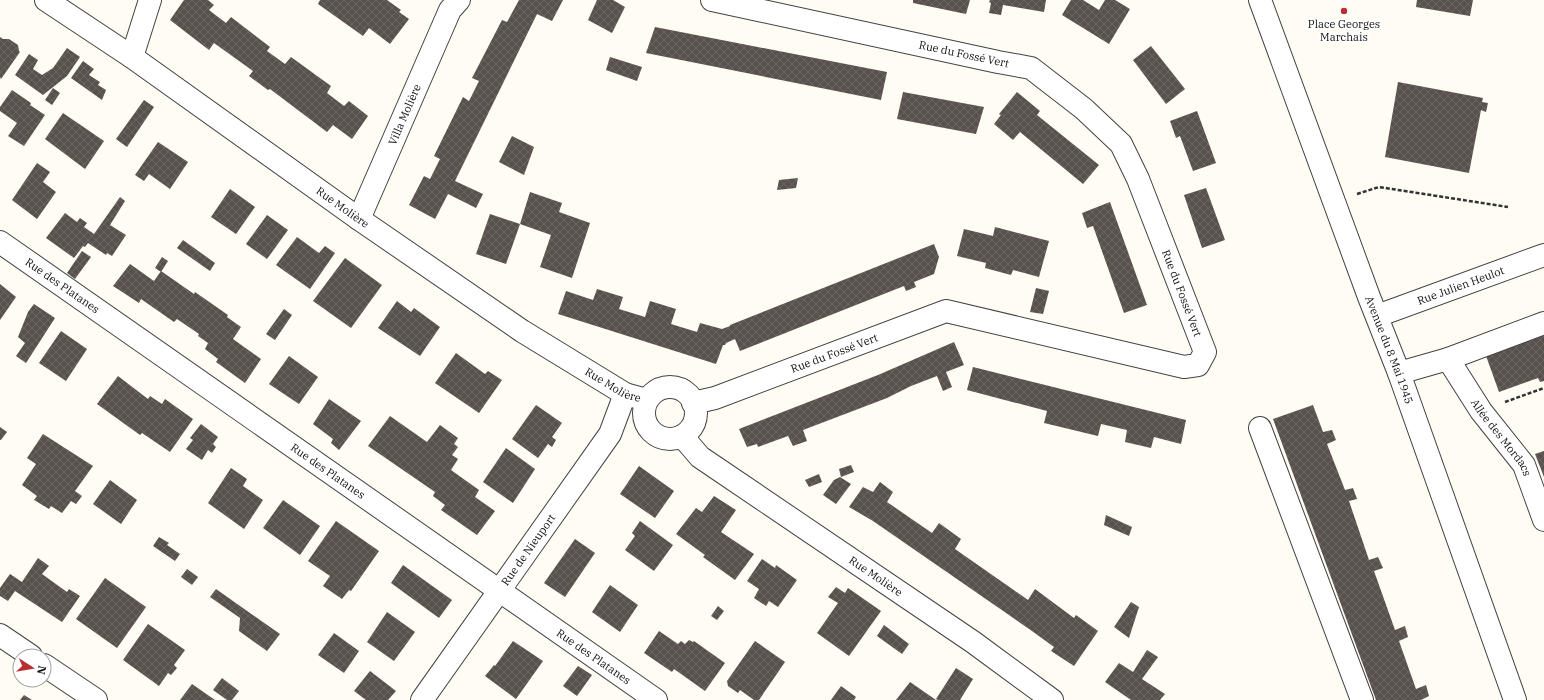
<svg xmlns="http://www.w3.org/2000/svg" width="1544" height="700" font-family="'IBM Plex Serif',serif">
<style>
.building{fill:url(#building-cross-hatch)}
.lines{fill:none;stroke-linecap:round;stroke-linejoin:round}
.minor-casing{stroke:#434343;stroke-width:24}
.path{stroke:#323232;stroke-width:2.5;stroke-dasharray:4 2;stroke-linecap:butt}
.minor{stroke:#fff;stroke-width:22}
.poi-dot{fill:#b82f33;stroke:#fff;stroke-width:1.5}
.labels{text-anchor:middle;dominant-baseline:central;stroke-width:4;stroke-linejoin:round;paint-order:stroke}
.poi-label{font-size:11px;fill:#101010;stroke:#fff}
.street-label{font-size:11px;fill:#101010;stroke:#fff}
</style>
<defs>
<pattern id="building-cross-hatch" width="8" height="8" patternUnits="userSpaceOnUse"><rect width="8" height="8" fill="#58514d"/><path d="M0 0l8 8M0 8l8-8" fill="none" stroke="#6b6562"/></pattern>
</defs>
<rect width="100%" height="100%" fill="#fefcf3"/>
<g class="building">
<path d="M184,0H208L214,5L209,10L226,23L231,17L270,47L267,51L285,64L291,57L331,86L327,93L344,106L349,101L368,116L352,139L333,125L327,132L270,89L268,90L249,76L253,71L214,43L209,50L170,20Z"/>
<path d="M320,0H387L401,10L399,12L409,19L390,44L369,28L363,36L318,4Z"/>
<path d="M519,0H563L552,21L537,14L455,181L483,194L476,208L448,194L435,219L409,205L424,176L430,179L440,159L434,156L463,97L469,101L479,81L472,78L502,20L507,22Z"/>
<path d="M597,0H613L625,7L612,33L588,20Z"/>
<path d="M913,0H970L966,14L913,3Z"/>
<path d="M990,0H1046L1044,12L1003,5L1001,15L989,13L991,3L989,2Z"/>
<path d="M1071,0H1083L1099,10L1105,0H1115L1130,9L1109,44L1062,15Z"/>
<path d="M1417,0H1473L1470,16L1416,7Z"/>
<path d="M655,27L887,72L881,100L646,53Z"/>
<path d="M0,37L3,39H9L18,45L19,51L20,52L1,79L0,77Z"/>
<path d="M1151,46L1185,89L1166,104L1133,60Z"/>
<path d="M67,48L80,57L67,76L43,95L15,75L29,54L38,60L33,69L42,75L53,68Z"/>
<path d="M610,57L642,67L637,81L606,70Z"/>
<path d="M83,61L94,69L89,75L100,82L98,85L106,90L102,100L71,78Z"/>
<path d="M1398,82L1483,98L1482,102L1488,103L1486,112L1481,110L1469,173L1385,157Z"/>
<path d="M53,88L60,93L52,105L45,100Z"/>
<path d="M12,90L31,103L30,105L45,115L24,146L8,136L17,123L0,111V107Z"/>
<path d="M903,92L984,107L976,134L897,119Z"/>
<path d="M1017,92L1040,111L1037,115L1099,165L1083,184L1020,132L1013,140L994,124L1001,115L999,114Z"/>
<path d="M144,100L154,107L127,147L116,139Z"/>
<path d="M1197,111L1216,163L1193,171L1180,136L1176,138L1170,121Z"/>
<path d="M63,113L104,141L85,169L45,139Z"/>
<path d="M512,136L534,147L524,175L499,162Z"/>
<path d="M158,142L188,162L170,189L149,174L144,181L135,175Z"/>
<path d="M37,163L50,172L43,182L56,192L37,219L12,200Z"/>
<path d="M798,178L796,188L777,190L779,180Z"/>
<path d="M1206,188L1225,240L1202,248L1184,195Z"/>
<path d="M230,189L255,207L236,234L211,217Z"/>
<path d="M530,192L562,203L559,212L590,223L572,278L540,267L551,235L520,224Z"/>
<path d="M120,197L125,201L110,225L126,235L112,256L107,253L106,255L88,243L85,247L83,246L74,258L46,238L65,213L77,222L80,218L87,223L84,227L94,234Z"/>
<path d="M1110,202L1147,305L1124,313L1093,226L1087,228L1082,213Z"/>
<path d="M490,214L520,224L506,264L476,254Z"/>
<path d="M267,215L288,230L267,259L246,244Z"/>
<path d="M995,227L1049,241L1039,277L1013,270L1011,275L985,268L986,263L957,256L964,229L993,236Z"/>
<path d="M297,237L319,253L325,246L335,253L310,289L276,265Z"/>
<path d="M183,240L215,263L210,271L177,248Z"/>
<path d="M934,244L939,257L934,274L914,282L916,287L906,291L904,286L740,351L735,339L726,343L725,345H723L716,364L558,314L566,291L593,300L597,289L623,297L619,309L645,317L650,301L676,309L671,324L697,332L700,323L722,329L730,326V325Z"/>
<path d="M82,251L91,257L75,279L67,273Z"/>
<path d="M162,257L168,261L161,272L155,268Z"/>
<path d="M345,258L382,285L351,328L313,301Z"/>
<path d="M130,264L154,281L161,271L194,294L195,292L228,315L227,317L241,327L233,339L261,359L245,383L216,362L218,359L205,349L208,343L198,336L199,334L177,319L174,322L141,299L139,303L113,286Z"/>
<path d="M0,284L16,297L0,320Z"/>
<path d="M1036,288L1049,291L1043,314L1030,312Z"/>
<path d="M397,301L411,312L414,308L440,327L420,356L378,328Z"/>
<path d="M34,304L55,318L26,363L16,356L25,343L18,337L28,312Z"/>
<path d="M284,309L292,315L275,340L266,334Z"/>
<path d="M61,331L87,349L66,381L39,363Z"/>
<path d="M1544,332V381L1540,382L1538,378L1499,392L1485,353Z"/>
<path d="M954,342L964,365L946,372L952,387L943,391L937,376L911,386L887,398L803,430L807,441L793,446L788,436L758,447L757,444L747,447L739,429L878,375Z"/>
<path d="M456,353L485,374L488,371L502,380L479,413L435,383Z"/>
<path d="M289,356L318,377L299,404L269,384Z"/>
<path d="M973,367L1186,420L1181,444L1154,437L1151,448L1125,442L1127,430L1101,424L1098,436L1044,423L1047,411L967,390Z"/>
<path d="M118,376L148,399L150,396L162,404L165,399L193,419L170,452L142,433L140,435L97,404Z"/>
<path d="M329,399L361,421L339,450L331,443L333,439L313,424Z"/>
<path d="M536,405L562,423L552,437L556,440L552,447L548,444L538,458L512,439Z"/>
<path d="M1313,405L1323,432L1332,430L1336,440L1327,444L1345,490L1353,488L1357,499L1349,501L1369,560L1378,557L1383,568L1374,571L1395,630L1405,626L1408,637L1399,641L1416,689L1426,685L1429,696L1421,700H1376L1273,419Z"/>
<path d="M390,416L427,442L440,425L458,438L454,444L458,447L452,455L458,459L451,470L479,490L475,497L495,511L477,535L441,510L445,505L433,496L435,492L368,446Z"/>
<path d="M201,424L218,437L213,444L216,447L212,453L208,450L202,460L186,449L193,440L190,438Z"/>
<path d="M0,427L7,432L1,440H0Z"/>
<path d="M43,434L93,466L75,491L82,496L76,504L71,501L62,513L51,506L49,509L34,500L37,496L22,485L36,464L27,458Z"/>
<path d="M506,448L535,469L513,503L483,482Z"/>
<path d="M1544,451V477L1535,454Z"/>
<path d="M851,465L854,472L841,477L839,469Z"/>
<path d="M639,466L674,491L655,518L620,494Z"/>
<path d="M231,468L247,479L243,486L263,500L244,529L208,503Z"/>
<path d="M819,474L822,482L809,487L805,480Z"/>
<path d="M840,477L851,484L836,504L823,495L834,480Z"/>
<path d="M110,480L137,500L121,524L93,504Z"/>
<path d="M880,482L893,492L887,502L932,533L939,523L961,539L955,549L1028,600L1035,589L1074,618L1076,615L1098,631L1074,666L1051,651L1054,647L1032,631L873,521L849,507L863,487L873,492Z"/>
<path d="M714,496L736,510L721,532L754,554L735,580L703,557L705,555L676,534L696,508L702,512Z"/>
<path d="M283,500L320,526L300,555L263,528Z"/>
<path d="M1106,515L1132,527L1129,536L1104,525Z"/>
<path d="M336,521L379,551L351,591L349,590L342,599L323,586L330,576L308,561Z"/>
<path d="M640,521L673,545L654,571L625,550L635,536L632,533Z"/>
<path d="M159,537L169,543L167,545L180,554L175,561L153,546Z"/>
<path d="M575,539L595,553L565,597L544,583Z"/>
<path d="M38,558L49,566L42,574L67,592L69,589L80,596L62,622L15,591L8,601L0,596V588L10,574L22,582Z"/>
<path d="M762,559L775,568L776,565L797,580L778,607L769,601L766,606L754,598L759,589L747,581Z"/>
<path d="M403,565L452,600L439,618L391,583Z"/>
<path d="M187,569L198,577L192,585L181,577Z"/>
<path d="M105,578L146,607L117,648L76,619Z"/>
<path d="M610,585L638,605L620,632L592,612Z"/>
<path d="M836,587L845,593L848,588L881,611L849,656L817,633L838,603L828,597Z"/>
<path d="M216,589L280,634L267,651L239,631L240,618L210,597Z"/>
<path d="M1131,602L1139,607L1129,638L1114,627Z"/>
<path d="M718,606L724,611L717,620L711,616Z"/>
<path d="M387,612L415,632L394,661L367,642Z"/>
<path d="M148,624L185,650L174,665L177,668L171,675L168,673L159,686L123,660Z"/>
<path d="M884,625L909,644L902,654L877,636Z"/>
<path d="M659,631L678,644L681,641L685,644L689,640L693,642L694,641L725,663L705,691L674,669L672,672L644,653Z"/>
<path d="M334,633L359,651L344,673L318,655Z"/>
<path d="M513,641L543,661L516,699L485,676L494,665L495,666Z"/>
<path d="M755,641L785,662L759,700H754L740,690L738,693L728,686L727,681Z"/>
<path d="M1147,650L1158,657L1142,679L1165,694L1160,700H1131L1105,682L1119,663L1133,672Z"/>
<path d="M578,666L592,675L577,696L563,686Z"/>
<path d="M956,668L973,679L960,700H938L936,699Z"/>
<path d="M370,671L396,691L388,700H366L354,691Z"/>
<path d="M222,678L239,691L232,700H227L213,690Z"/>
<path d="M910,682L936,700H896Z"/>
<path d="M192,684L215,700H180Z"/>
<path d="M841,686L856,697L854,700H831Z"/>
<path d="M24,695L32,700H20Z"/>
</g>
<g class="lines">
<g class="minor-casing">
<g id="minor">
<path id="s1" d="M46,0L132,57L359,219L522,331L625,394L647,400"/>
<path id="s2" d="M1260,0L1369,297L1399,373L1515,700"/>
<path d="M132,57L150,0"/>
<path id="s3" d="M359,219L450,10L459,0"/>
<path id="s4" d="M0,242L656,700"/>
<path id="s5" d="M1377,316L1544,255"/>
<path id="s6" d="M1448,359L1481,411L1524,465L1544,520"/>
<path d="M1399,373L1448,359L1544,323"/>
<circle cx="670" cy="413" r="26"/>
<path id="s7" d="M693,403L715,398L946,311L1184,367L1198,365L1205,352L1138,179L1121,144L1084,109L1031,68L998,62L712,0"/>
<path d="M1260,428L1362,700"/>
<path id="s8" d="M682,436L700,457L973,642L1052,700"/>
<path d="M0,635L31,656"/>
<path d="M44,665L96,700"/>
<path id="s9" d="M422,700L610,434L625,394"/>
</g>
</g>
<g class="path">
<path d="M1357,194L1379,187L1508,207"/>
<path d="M1505,402L1544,388"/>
</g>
<use href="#minor" class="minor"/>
</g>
<circle class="poi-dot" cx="1344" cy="11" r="4"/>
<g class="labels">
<g class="poi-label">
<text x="1344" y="24">Place Georges<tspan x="1344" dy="13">Marchais</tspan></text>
</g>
<g class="street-label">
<text transform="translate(964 54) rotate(12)">Rue du Fossé Vert</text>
<text stroke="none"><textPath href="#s3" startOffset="114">Villa Molière</textPath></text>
<text stroke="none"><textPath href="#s1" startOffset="362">Rue Molière</textPath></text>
<text stroke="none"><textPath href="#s4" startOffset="76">Rue des Platanes</textPath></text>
<text stroke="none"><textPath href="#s5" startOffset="89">Rue Julien Heulot</textPath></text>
<text transform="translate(1182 293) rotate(69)">Rue du Fossé Vert</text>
<text stroke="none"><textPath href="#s2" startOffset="373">Avenue du 8 Mai 1945</textPath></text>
<text stroke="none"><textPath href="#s7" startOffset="150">Rue du Fossé Vert</textPath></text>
<text stroke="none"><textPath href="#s1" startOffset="686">Rue Molière</textPath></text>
<text stroke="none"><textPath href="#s6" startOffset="95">Allée des Mordacs</textPath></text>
<text stroke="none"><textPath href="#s4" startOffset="400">Rue des Platanes</textPath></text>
<text stroke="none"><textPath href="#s9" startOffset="184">Rue de Nieuport</textPath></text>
<text stroke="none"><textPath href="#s8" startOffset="240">Rue Molière</textPath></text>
<text stroke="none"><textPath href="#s4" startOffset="724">Rue des Platanes</textPath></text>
</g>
</g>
<g transform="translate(32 668) rotate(102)"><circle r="19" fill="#ffffff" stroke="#9f9f9f"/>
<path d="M0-3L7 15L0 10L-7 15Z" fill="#b82f33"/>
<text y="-6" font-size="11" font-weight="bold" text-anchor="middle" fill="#101010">N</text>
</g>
</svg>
